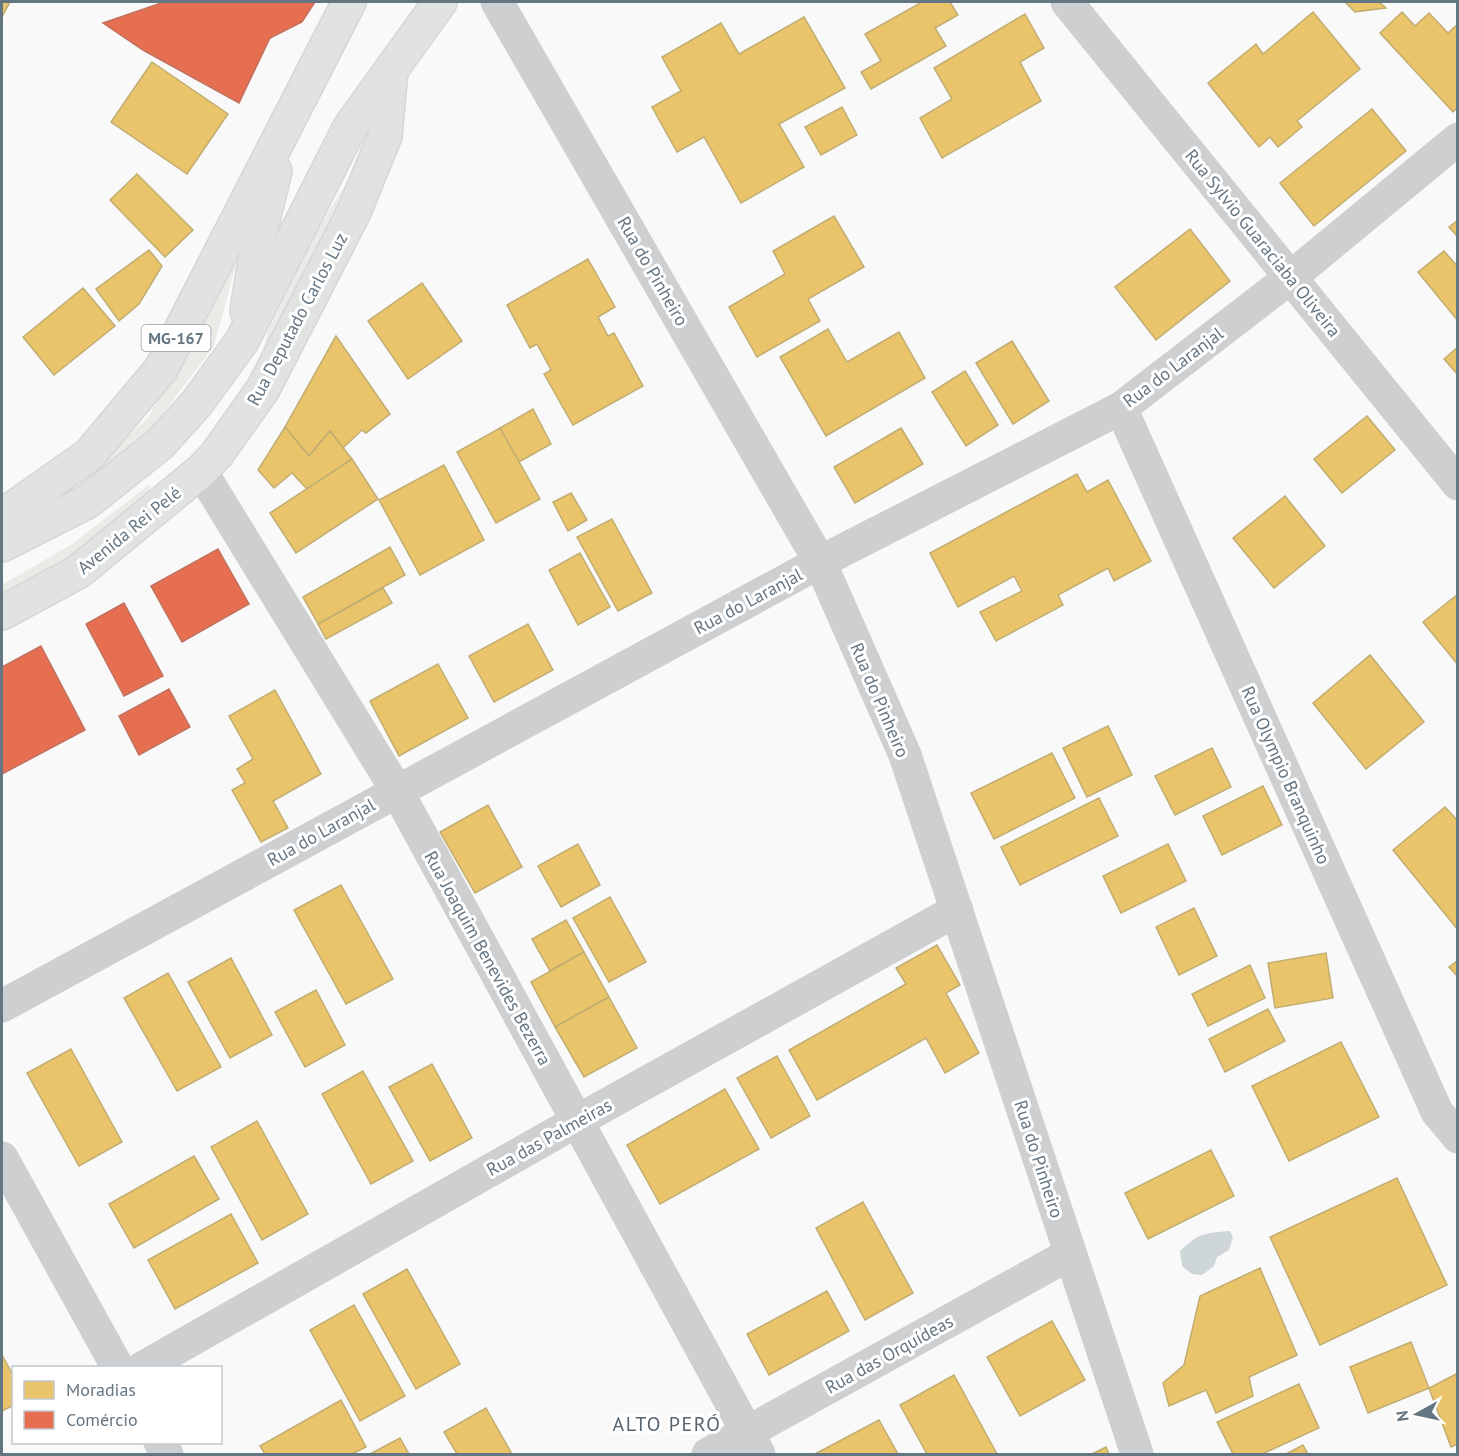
<svg xmlns="http://www.w3.org/2000/svg" width="1459" height="1456" font-family="'PT Sans',sans-serif">
<style>
.green{fill:#e8ebe6}
.water{fill:#ced6d9}
.homes{fill:#e9c46a;stroke:#c1ad72;stroke-width:1.5}
.shops{fill:#e76f51;stroke:#c07160;stroke-width:1.5}
.lines{fill:none;stroke-linecap:round;stroke-linejoin:round}
.major-casing{stroke:#d5d6d7;stroke-width:36}
.minor{stroke:#cecfd0;stroke-width:33}
.major{stroke:#e1e2e2;stroke-width:33}
.labels{text-anchor:middle;dominant-baseline:central;stroke-width:6;stroke-linejoin:round;paint-order:stroke}
.shield{fill:#fff;stroke:#939fa8;stroke-width:1.5}
.shield-label{font-size:16px;font-weight:bold;fill:#657683}
.street-label{font-size:18px;fill:#657683;stroke:#fff}
.neighbourhood-label{font-size:20px;letter-spacing:1.5px;fill:#57646e;stroke:#fff}
</style>
<rect width="100%" height="100%" fill="#f9f9f9"/>
<g class="green">
<path d="M372,142L254,391L267,333L319,227Z"/>
<path d="M244,234L214,346L146,436L96,474L37,514L148,418Z"/>
<path d="M150,484L149,495L78,554L2,595V585L72,544Z"/>
</g>
<path class="water" d="M1230,1231L1233,1237L1229,1250L1217,1257L1214,1266L1202,1275L1192,1274L1182,1266L1180,1251C1199,1233 1204,1233 1230,1231Z"/>
<g class="homes">
<path d="M2,2H10L2,17Z"/>
<path d="M922,2H950L958,15L935,28L946,46L871,89L861,72L881,61L865,34Z"/>
<path d="M1345,2H1379L1386,8L1355,12Z"/>
<path d="M1313,12L1360,69L1297,121L1302,127L1278,147L1270,137L1259,147L1208,83L1256,44L1263,54Z"/>
<path d="M1402,12L1415,26L1429,13L1448,33L1458,24V107L1453,112L1380,33Z"/>
<path d="M1025,14L1044,48L1020,62L1041,101L942,158L920,118L952,99L934,68Z"/>
<path d="M804,17L845,88L779,124L804,167L741,203L704,137L677,152L652,107L681,91L662,57L721,23L739,54Z"/>
<path d="M152,62L228,114L187,174L111,122Z"/>
<path d="M842,107L857,135L821,155L805,127Z"/>
<path d="M1372,109L1406,151L1314,226L1280,183Z"/>
<path d="M137,174L193,230L165,257L110,200Z"/>
<path d="M834,216L864,267L808,299L820,321L757,357L729,307L785,274L773,251Z"/>
<path d="M1458,220V237L1449,227Z"/>
<path d="M1190,229L1230,281L1156,340L1115,287Z"/>
<path d="M149,250L162,266L139,304L119,321L96,289Z"/>
<path d="M1444,251L1458,267V321L1418,272Z"/>
<path d="M588,259L615,307L598,317L608,336L614,333L643,386L573,425L544,374L551,370L537,344L530,348L507,305Z"/>
<path d="M422,283L462,341L408,379L368,321Z"/>
<path d="M83,288L115,326L54,375L23,337Z"/>
<path d="M828,329L847,362L899,332L925,378L826,436L780,357Z"/>
<path d="M336,336L390,414L366,433L362,430L343,448L330,431L309,456L285,427Z"/>
<path d="M1012,341L1049,401L1013,424L976,363Z"/>
<path d="M1458,347V375L1444,359Z"/>
<path d="M965,371L998,425L966,446L932,392Z"/>
<path d="M533,409L551,444L519,462L500,428Z"/>
<path d="M1367,416L1395,450L1342,493L1314,459Z"/>
<path d="M285,427L309,456L330,431L352,459L307,489L292,473L274,488L258,470Z"/>
<path d="M500,428L540,499L496,523L457,452Z"/>
<path d="M901,428L923,464L855,503L834,467Z"/>
<path d="M352,459L378,499L296,553L270,513Z"/>
<path d="M444,465L484,540L420,575L379,500Z"/>
<path d="M1077,474L1087,492L1108,480L1151,561L1114,581L1108,568L1058,595L1063,605L996,641L980,612L1022,591L1014,576L958,607L930,553Z"/>
<path d="M571,493L587,520L568,531L553,502Z"/>
<path d="M1285,496L1325,546L1274,588L1233,538Z"/>
<path d="M612,519L652,593L618,611L577,537Z"/>
<path d="M390,547L405,575L318,624L303,597Z"/>
<path d="M580,553L610,607L578,625L549,570Z"/>
<path d="M383,588L392,603L326,639L318,624Z"/>
<path d="M1458,594V665L1423,622Z"/>
<path d="M528,624L553,670L494,702L469,656Z"/>
<path d="M1370,655L1424,722L1366,769L1313,703Z"/>
<path d="M438,664L468,718L399,756L370,701Z"/>
<path d="M275,690L321,774L273,801L288,828L261,842L232,790L245,783L237,769L253,759L229,716Z"/>
<path d="M1108,726L1132,775L1087,797L1063,748Z"/>
<path d="M1212,748L1231,787L1175,815L1155,776Z"/>
<path d="M1052,753L1075,798L994,839L971,793Z"/>
<path d="M1263,786L1282,825L1222,855L1203,816Z"/>
<path d="M1099,798L1118,836L1020,885L1001,847Z"/>
<path d="M488,805L522,867L475,893L440,832Z"/>
<path d="M1445,807L1458,821V930L1393,850Z"/>
<path d="M578,844L600,885L561,907L538,866Z"/>
<path d="M1168,844L1186,881L1121,913L1103,876Z"/>
<path d="M341,885L393,979L346,1004L294,910Z"/>
<path d="M610,897L646,962L609,982L573,918Z"/>
<path d="M1194,908L1217,956L1179,975L1156,927Z"/>
<path d="M566,920L584,952L550,971L532,939Z"/>
<path d="M937,945L960,985L946,993L979,1053L945,1073L926,1038L817,1100L789,1050L906,984L896,968Z"/>
<path d="M584,952L609,997L555,1027L531,982Z"/>
<path d="M1326,953L1333,998L1275,1008L1268,963Z"/>
<path d="M231,958L272,1035L230,1058L188,982Z"/>
<path d="M1458,960V977L1449,967Z"/>
<path d="M1250,965L1265,998L1208,1026L1192,994Z"/>
<path d="M168,973L221,1067L177,1091L124,998Z"/>
<path d="M316,990L345,1045L305,1067L275,1012Z"/>
<path d="M609,997L637,1048L584,1077L555,1027Z"/>
<path d="M1268,1009L1285,1041L1225,1072L1209,1039Z"/>
<path d="M1341,1042L1379,1117L1289,1161L1252,1086Z"/>
<path d="M71,1049L122,1142L79,1166L27,1073Z"/>
<path d="M777,1056L810,1116L771,1138L737,1078Z"/>
<path d="M432,1064L472,1138L430,1161L389,1087Z"/>
<path d="M363,1071L413,1161L371,1184L322,1094Z"/>
<path d="M725,1089L759,1149L660,1204L627,1145Z"/>
<path d="M257,1121L308,1214L262,1240L211,1147Z"/>
<path d="M1211,1150L1234,1196L1148,1239L1125,1193Z"/>
<path d="M194,1156L219,1199L134,1248L109,1204Z"/>
<path d="M1397,1178L1447,1285L1320,1345L1270,1237Z"/>
<path d="M863,1202L913,1293L865,1320L816,1228Z"/>
<path d="M231,1214L258,1263L175,1309L148,1260Z"/>
<path d="M1260,1268L1297,1355L1249,1377L1253,1396L1216,1413L1206,1390L1169,1406L1163,1383L1184,1365L1200,1296Z"/>
<path d="M407,1269L460,1364L416,1389L363,1294Z"/>
<path d="M827,1291L849,1331L769,1375L747,1334Z"/>
<path d="M354,1305L405,1396L360,1421L310,1330Z"/>
<path d="M1052,1321L1085,1380L1020,1416L987,1357Z"/>
<path d="M1411,1342L1429,1388L1368,1413L1350,1367Z"/>
<path d="M2,1355L14,1377V1405L2,1411Z"/>
<path d="M1458,1373V1444L1451,1447L1429,1388Z"/>
<path d="M954,1375L997,1454H927L900,1405Z"/>
<path d="M1299,1384L1319,1428L1262,1454H1233L1217,1422Z"/>
<path d="M341,1400L366,1447L352,1454H265L260,1446Z"/>
<path d="M486,1408L512,1454H457L444,1432Z"/>
<path d="M879,1420L898,1454H815Z"/>
<path d="M400,1438L409,1454H370Z"/>
<path d="M1303,1445L1308,1454H1286Z"/>
<path d="M1106,1447L1109,1454H1092Z"/>
</g>
<g class="shops">
<path d="M164,2H315L302,22L270,38L239,103L143,50L103,23Z"/>
<path d="M218,549L249,604L182,642L151,586Z"/>
<path d="M124,603L163,676L124,696L86,624Z"/>
<path d="M41,646L85,730L2,774V667Z"/>
<path d="M169,689L190,727L139,755L119,716Z"/>
</g>
<g class="lines">
<g class="major-casing">
<g id="major">
<path d="M247,311L259,236L275,171"/>
<path d="M2,516L89,455L161,369L349,2"/>
<path d="M2,545L87,502L160,444L196,404L242,341L350,127L440,2"/>
<path d="M2,613L78,572L201,471L217,454L263,389L354,212L385,136L391,70"/>
</g>
</g>
<g class="minor">
<path d="M497,2L820,562L905,755L1137,1454"/>
<path d="M1067,2L1458,484"/>
<path d="M1121,408L1437,1112L1458,1137"/>
<path d="M201,471L397,791L759,1454"/>
<path d="M2,1006L820,562L1121,408L1291,277L1458,139"/>
<path d="M2,1158L118,1368"/>
<path d="M142,1368L577,1121L957,910"/>
<path d="M160,1442L167,1454"/>
<path d="M708,1454L1070,1254"/>
</g>
<use href="#major" class="major"/>
</g>
<g class="labels">
<rect class="shield" x="141.5" y="325" width="69" height="26" rx="4.5"/>
<g class="shield-label">
<text x="176" y="338">MG-167</text>
</g>
<g class="street-label">
<text transform="translate(1263 243) rotate(51)">Rua Sylvio Guaraciaba Oliveira</text>
<text transform="translate(653 271) rotate(60)">Rua do Pinheiro</text>
<text transform="translate(297 319) rotate(-62)">Rua Deputado Carlos Luz</text>
<text transform="translate(1173 367) rotate(-37)">Rua do Laranjal</text>
<text transform="translate(129 530) rotate(-39)">Avenida Rei Pelé</text>
<text transform="translate(748 601) rotate(-28)">Rua do Laranjal</text>
<text transform="translate(880 700) rotate(67)">Rua do Pinheiro</text>
<text transform="translate(1286 775) rotate(66)">Rua Olympio Branquinho</text>
<text transform="translate(321 832) rotate(-29)">Rua do Laranjal</text>
<text transform="translate(488 958) rotate(61)">Rua Joaquim Benevides Bezerra</text>
<text transform="translate(549 1137) rotate(-29)">Rua das Palmeiras</text>
<text transform="translate(1039 1159) rotate(72)">Rua do Pinheiro</text>
<text transform="translate(889 1354) rotate(-29)">Rua das Orquídeas</text>
</g>
<g class="neighbourhood-label">
<text x="667" y="1424">ALTO PERÓ</text>
</g>
</g>
<rect width="1459" height="1456" fill="none" stroke="#657683" stroke-width="6"/>
<rect x="12" y="1366" width="210" height="78" fill="#ffffff" stroke="#c1c8cd" stroke-width="1.5"/>
<rect x="24" y="1381" width="30" height="18" fill="#e9c46a" stroke="#c1c8cd" stroke-width="1.5"/>
<text x="66" y="1396" font-size="18" fill="#657683">Moradias</text>
<rect x="24" y="1411" width="30" height="18" fill="#e76f51" stroke="#c1c8cd" stroke-width="1.5"/>
<text x="66" y="1426" font-size="18" fill="#657683">Comércio</text>
<g transform="translate(1417 1414) rotate(262)" stroke="#ffffff" stroke-width="4.5" paint-order="stroke">
<path d="M0-4.5L10 22L0 15L-10 22Z" fill="#657683"/>
<text y="-9" font-size="16" font-weight="bold" text-anchor="middle" fill="#657683">N</text>
</g>
</svg>
